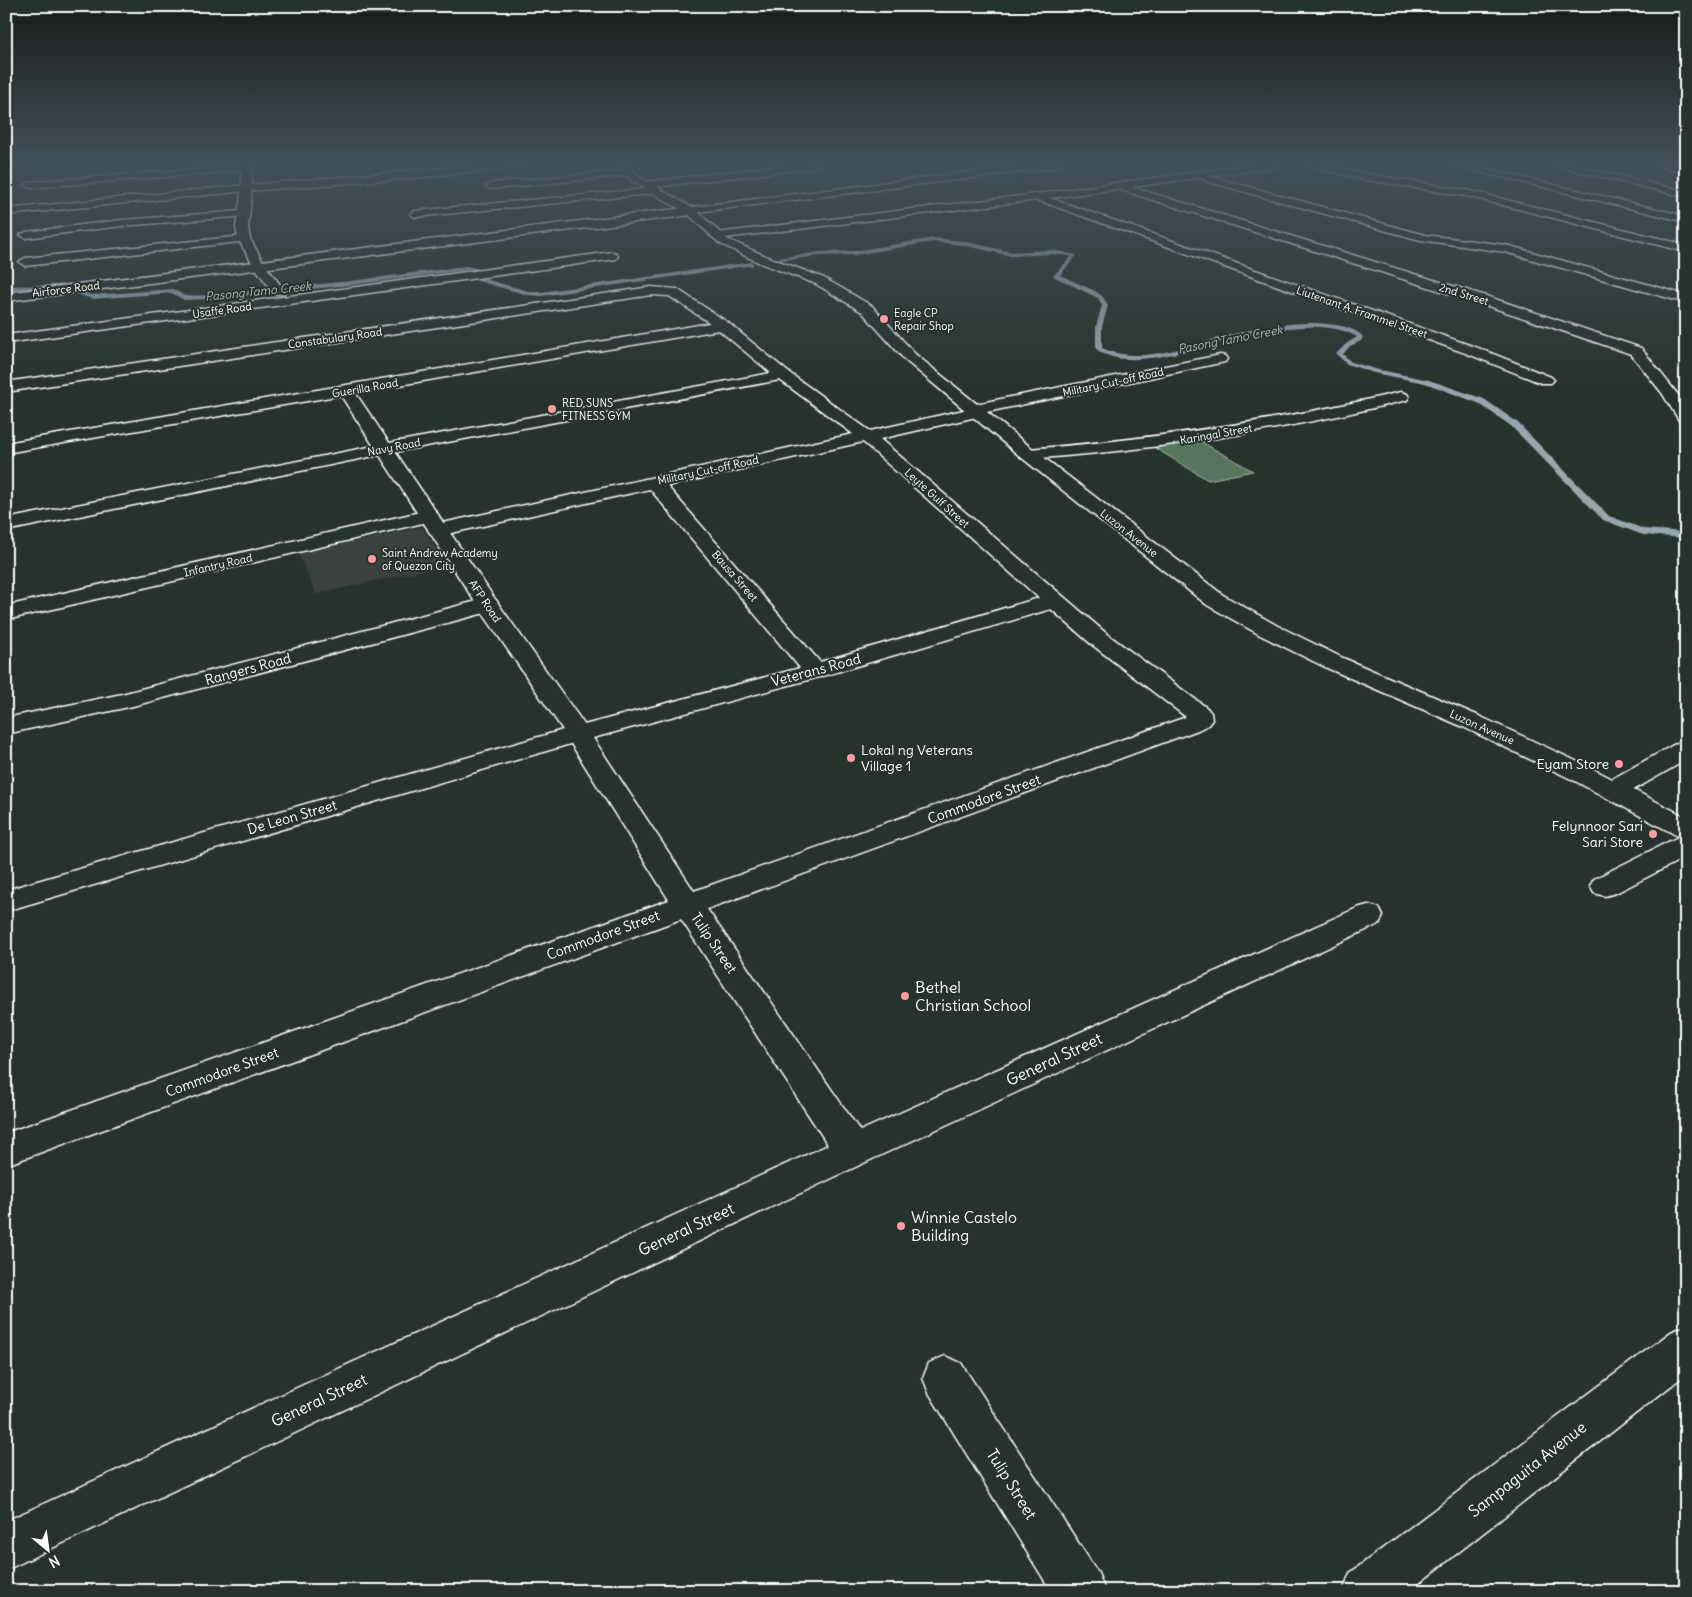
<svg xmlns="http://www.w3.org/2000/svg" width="1692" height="1597" font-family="Delius,sans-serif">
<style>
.built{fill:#3b413f}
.green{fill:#54745e;stroke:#aabaae}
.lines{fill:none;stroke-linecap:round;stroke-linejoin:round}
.stream{fill:#96a7ad;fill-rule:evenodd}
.minor-casing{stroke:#fff;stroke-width:3}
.tertiary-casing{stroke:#fff;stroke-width:3}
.secondary-casing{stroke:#fff;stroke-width:3}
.minor{fill:#26332d;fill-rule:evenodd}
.tertiary{fill:#26332d;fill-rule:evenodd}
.secondary{fill:#26332d;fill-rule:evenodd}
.poi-dot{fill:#ff9aa2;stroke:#26332d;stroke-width:2}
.labels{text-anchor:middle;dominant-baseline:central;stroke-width:4;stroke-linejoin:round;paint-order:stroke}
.far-street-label{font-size:11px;fill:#fff;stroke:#26332d}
.far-poi-label{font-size:11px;fill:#fff;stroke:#26332d;text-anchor:start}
.far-water-label{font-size:12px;font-style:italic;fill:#b0bdc1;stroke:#26332d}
.street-label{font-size:14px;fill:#fff;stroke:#26332d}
.poi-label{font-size:14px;fill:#fff;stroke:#26332d;text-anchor:end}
.near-poi-label{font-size:16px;fill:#fff;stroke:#26332d;text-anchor:start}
.near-street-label{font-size:16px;fill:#fff;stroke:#26332d}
</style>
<rect width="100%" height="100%" fill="#26332d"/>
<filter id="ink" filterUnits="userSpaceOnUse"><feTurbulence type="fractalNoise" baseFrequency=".02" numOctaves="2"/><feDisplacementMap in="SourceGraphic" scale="10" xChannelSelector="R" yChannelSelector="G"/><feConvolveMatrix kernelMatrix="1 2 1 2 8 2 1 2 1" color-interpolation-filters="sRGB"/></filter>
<g filter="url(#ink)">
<path class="built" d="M422,527L447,565L316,594L298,553Z"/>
<path class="green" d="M1198,440L1253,471L1208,480L1155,448Z"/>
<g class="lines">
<g class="stream">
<path d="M933,238L963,241L1011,252L1051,250L1077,255L1060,275L1095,291L1102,296L1108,305L1102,327V348C1141,366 1191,345 1229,335C1264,327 1301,319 1336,325C1346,327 1356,329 1363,337L1361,341L1350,346L1343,354L1351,362L1375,369L1429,380L1484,399L1517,422L1609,516L1644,529L1686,532V538L1643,535L1603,520L1511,426L1478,403L1425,383L1374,373L1347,364L1336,354L1346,344L1357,337C1346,330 1333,328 1320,327C1291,325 1261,332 1233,339C1198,346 1127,374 1096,349V327L1102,305L1098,298L1053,276L1072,256H1070L1051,254L1011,256L963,245L933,242L854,255L820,256L774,261L771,259L820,252L854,251Z"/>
<path d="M752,262L754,265L541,296L528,295L471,279L475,271L467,270L351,285L212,299L184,300L172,293L92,299L74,293L77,291L92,295L173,289L185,296L212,295L351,281L467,266L480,269L481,273L477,277L528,291L541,292Z"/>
<path d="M6,286L57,285L60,287L57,289L6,290Z"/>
</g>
<g class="minor-casing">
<g id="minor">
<path d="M489,164H526L522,167L402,179L247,191L6,215V209L247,185Z"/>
<path d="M792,164H823L819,167L646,188L641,185L646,182Z"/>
<path d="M1034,164H1065L1061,167L697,212L692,215L6,301V293Z"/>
<path d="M1254,164H1282L1278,167L1209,176L1425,235L1506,245L1686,295V303L1505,252L1420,240L1205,181L1203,179L1205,177L1132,187L1489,297L1641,348L1686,405V423L1680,422L1662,393L1631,354L1479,303L1118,189L1050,198L1478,348L1551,377L1554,380L1551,383H1541L1468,354L1037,200L716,239L710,236L716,233L1036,194Z"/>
<path d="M1302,164H1321L1361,173L1471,191L1686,245V252L1471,197L1361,179Z"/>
<path d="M1448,164H1466L1686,216V222Z"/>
<path d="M1548,164H1567L1686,191V197Z"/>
<path d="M1653,164H1673L1686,167V173Z"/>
<path d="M246,165L251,168L249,170L30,188L25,185L30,182Z"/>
<path d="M629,170L634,173L632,175L491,189L486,186L491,183Z"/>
<path d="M656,188L660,189V193L415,217L410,214L415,211Z"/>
<path d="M243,211L248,214L247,216L122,226L26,238L20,235L26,232L122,220Z"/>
<path d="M244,236L248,237L250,239L248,241L25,266L19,262L25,258Z"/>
<path d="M612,252L616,253L618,256L616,259L6,343V335Z"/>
<path d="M651,287L677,289L727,322L788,372L870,431L968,409L970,406L976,404L1220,355L1225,356L1227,359L1225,362L1220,363L987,412L985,415L880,439L1107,634L1207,708L1211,713L1212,720L1208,725L1198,730L707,909L860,1131L1357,908L1368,905L1379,908L1383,916L1379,924L866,1162L6,1570V1521L828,1145L681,919L6,1165V1133L669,900L565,734L569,729L800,668L650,489L438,536L431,534L428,530L431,526L438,524L853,434L780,380L384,454L6,531V519L384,444L771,373L719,330L6,453V443L710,323L669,296L651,295L6,392V382ZM863,442L1039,598L820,662L667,486ZM1051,609L1091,644L1186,717L694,891L593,738L823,676Z"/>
<path d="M1401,392L1407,394L1409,397L1407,400C1282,431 1156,450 1028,459L1022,458L1019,454L1022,450L1028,449C1154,439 1278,421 1401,392Z"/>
<path d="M429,510L436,512L439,516L436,520L6,620V606Z"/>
<path d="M488,598L496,600L499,605L496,610L133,706L6,734V718L122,694Z"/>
<path d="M1686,741V760L1623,796L1613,798L1603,796L1599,790L1603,784L1677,743Z"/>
<path d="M1686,836V857L1616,893L1605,896L1594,893L1590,886L1594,879L1676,838Z"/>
<path d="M945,1356L961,1363L1098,1573L1105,1591H1051L929,1393L923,1378L929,1363Z"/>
</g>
</g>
<g class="tertiary-casing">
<g id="tertiary">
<path d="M241,164H251L252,188L248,227L250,239L265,265L285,291L284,294H274L254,266L238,239L236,227L242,188Z"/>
<path d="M346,386L352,388L497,602L591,734L587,739L6,911V890L563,730L477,605L338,391L340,388Z"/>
</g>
</g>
<g class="secondary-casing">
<g id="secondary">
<path d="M619,164H628L639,177L696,210L727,239L768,257L824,278L872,306L915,354L1034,450L1223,595L1276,625L1343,658L1479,716L1591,768L1686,817V838L1676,835L1573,780L1461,726L1327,668L1260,635L1207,605L1022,458L905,360L862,312L816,284L760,263L719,243L688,214L633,181L623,172Z"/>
<path d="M1686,1326V1374L1409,1591H1343L1350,1573L1671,1332Z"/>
</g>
</g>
<use href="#minor" class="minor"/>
<use href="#tertiary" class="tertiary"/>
<use href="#secondary" class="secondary"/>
</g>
</g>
<linearGradient id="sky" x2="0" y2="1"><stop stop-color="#151c19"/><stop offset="0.42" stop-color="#415057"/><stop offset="1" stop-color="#415057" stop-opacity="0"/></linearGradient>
<rect width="1692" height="388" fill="url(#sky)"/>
<g class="poi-dot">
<circle cx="884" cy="319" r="5"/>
<circle cx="552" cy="409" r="5"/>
<circle cx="372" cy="559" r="5"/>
<circle cx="851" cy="758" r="5"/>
<circle cx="1619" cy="764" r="5"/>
<circle cx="1653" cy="834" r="5"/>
<circle cx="905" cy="996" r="5"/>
<circle cx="901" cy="1226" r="5"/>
</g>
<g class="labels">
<g class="far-street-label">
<text transform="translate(66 289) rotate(-7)">Airforce Road</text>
<text transform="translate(1464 294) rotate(17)">2nd Street</text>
<text transform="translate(222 310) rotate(-8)">Usaffe Road</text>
<text transform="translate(1362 312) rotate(19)">Liutenant A. Frammel Street</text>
<text transform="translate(335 338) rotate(-8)">Constabulary Road</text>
<text transform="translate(1113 382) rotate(-12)">Military Cut-off Road</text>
<text transform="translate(365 388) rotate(-10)">Guerilla Road</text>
<text transform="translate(1216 434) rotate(-10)">Karingal Street</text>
<text transform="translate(394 447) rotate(-11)">Navy Road</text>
<text transform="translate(708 470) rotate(-12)">Military Cut-off Road</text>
<text transform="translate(937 498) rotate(42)">Leyte Gulf Street</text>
<text transform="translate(1129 533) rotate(38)">Luzon Avenue</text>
<text transform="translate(218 565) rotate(-13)">Infantry Road</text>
<text transform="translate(735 576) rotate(49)">Bausa Street</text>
<text transform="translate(485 601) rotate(56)">AFP Road</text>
<text transform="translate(1482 727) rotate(24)">Luzon Avenue</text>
</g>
<g class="far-poi-label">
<text x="894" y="313">Eagle CP<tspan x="894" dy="13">Repair Shop</tspan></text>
<text x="562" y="403">RED SUNS<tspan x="562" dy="13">FITNESS GYM</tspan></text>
<text x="382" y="553">Saint Andrew Academy<tspan x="382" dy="13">of Quezon City</tspan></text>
</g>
<g class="far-water-label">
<text transform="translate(258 291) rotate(-6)">Pasong Tamo Creek</text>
<text transform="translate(1230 339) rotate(-11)">Pasong Tamo Creek</text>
</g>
<g class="street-label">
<text transform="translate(248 669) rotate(-15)">Rangers Road</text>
<text transform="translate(816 670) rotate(-15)">Veterans Road</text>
<text transform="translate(984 799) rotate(-20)">Commodore Street</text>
<text transform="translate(292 817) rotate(-16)">De Leon Street</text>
<text transform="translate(603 935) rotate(-20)">Commodore Street</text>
<text transform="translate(714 943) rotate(56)">Tulip Street</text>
<text transform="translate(222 1072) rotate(-20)">Commodore Street</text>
</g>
<g class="poi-label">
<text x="861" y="750" text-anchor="start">Lokal ng Veterans<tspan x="861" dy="16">Village 1</tspan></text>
<text x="1609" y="764">Eyam Store</text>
<text x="1643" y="826">Felynnoor Sari<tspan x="1643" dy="16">Sari Store</tspan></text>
</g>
<g class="near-poi-label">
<text x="915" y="987">Bethel<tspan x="915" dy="18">Christian School</tspan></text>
<text x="911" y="1217">Winnie Castelo<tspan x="911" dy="18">Building</tspan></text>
</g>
<g class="near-street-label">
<text transform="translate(1054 1059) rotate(-25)">General Street</text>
<text transform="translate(686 1229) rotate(-25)">General Street</text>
<text transform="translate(319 1400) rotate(-25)">General Street</text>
<text transform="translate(1527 1469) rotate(-38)">Sampaguita Avenue</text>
<text transform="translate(1012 1484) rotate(58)">Tulip Street</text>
</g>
</g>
<rect width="1692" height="1597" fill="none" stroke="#26332d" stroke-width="25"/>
<rect x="12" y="12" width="1667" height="1572" fill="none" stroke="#fff" stroke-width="2" filter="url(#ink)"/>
<g transform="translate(48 1550) rotate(151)" stroke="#26332d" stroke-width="4" paint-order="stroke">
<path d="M0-4L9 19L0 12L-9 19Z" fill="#ffffff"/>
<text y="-8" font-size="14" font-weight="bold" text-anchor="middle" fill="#ffffff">N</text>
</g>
</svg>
